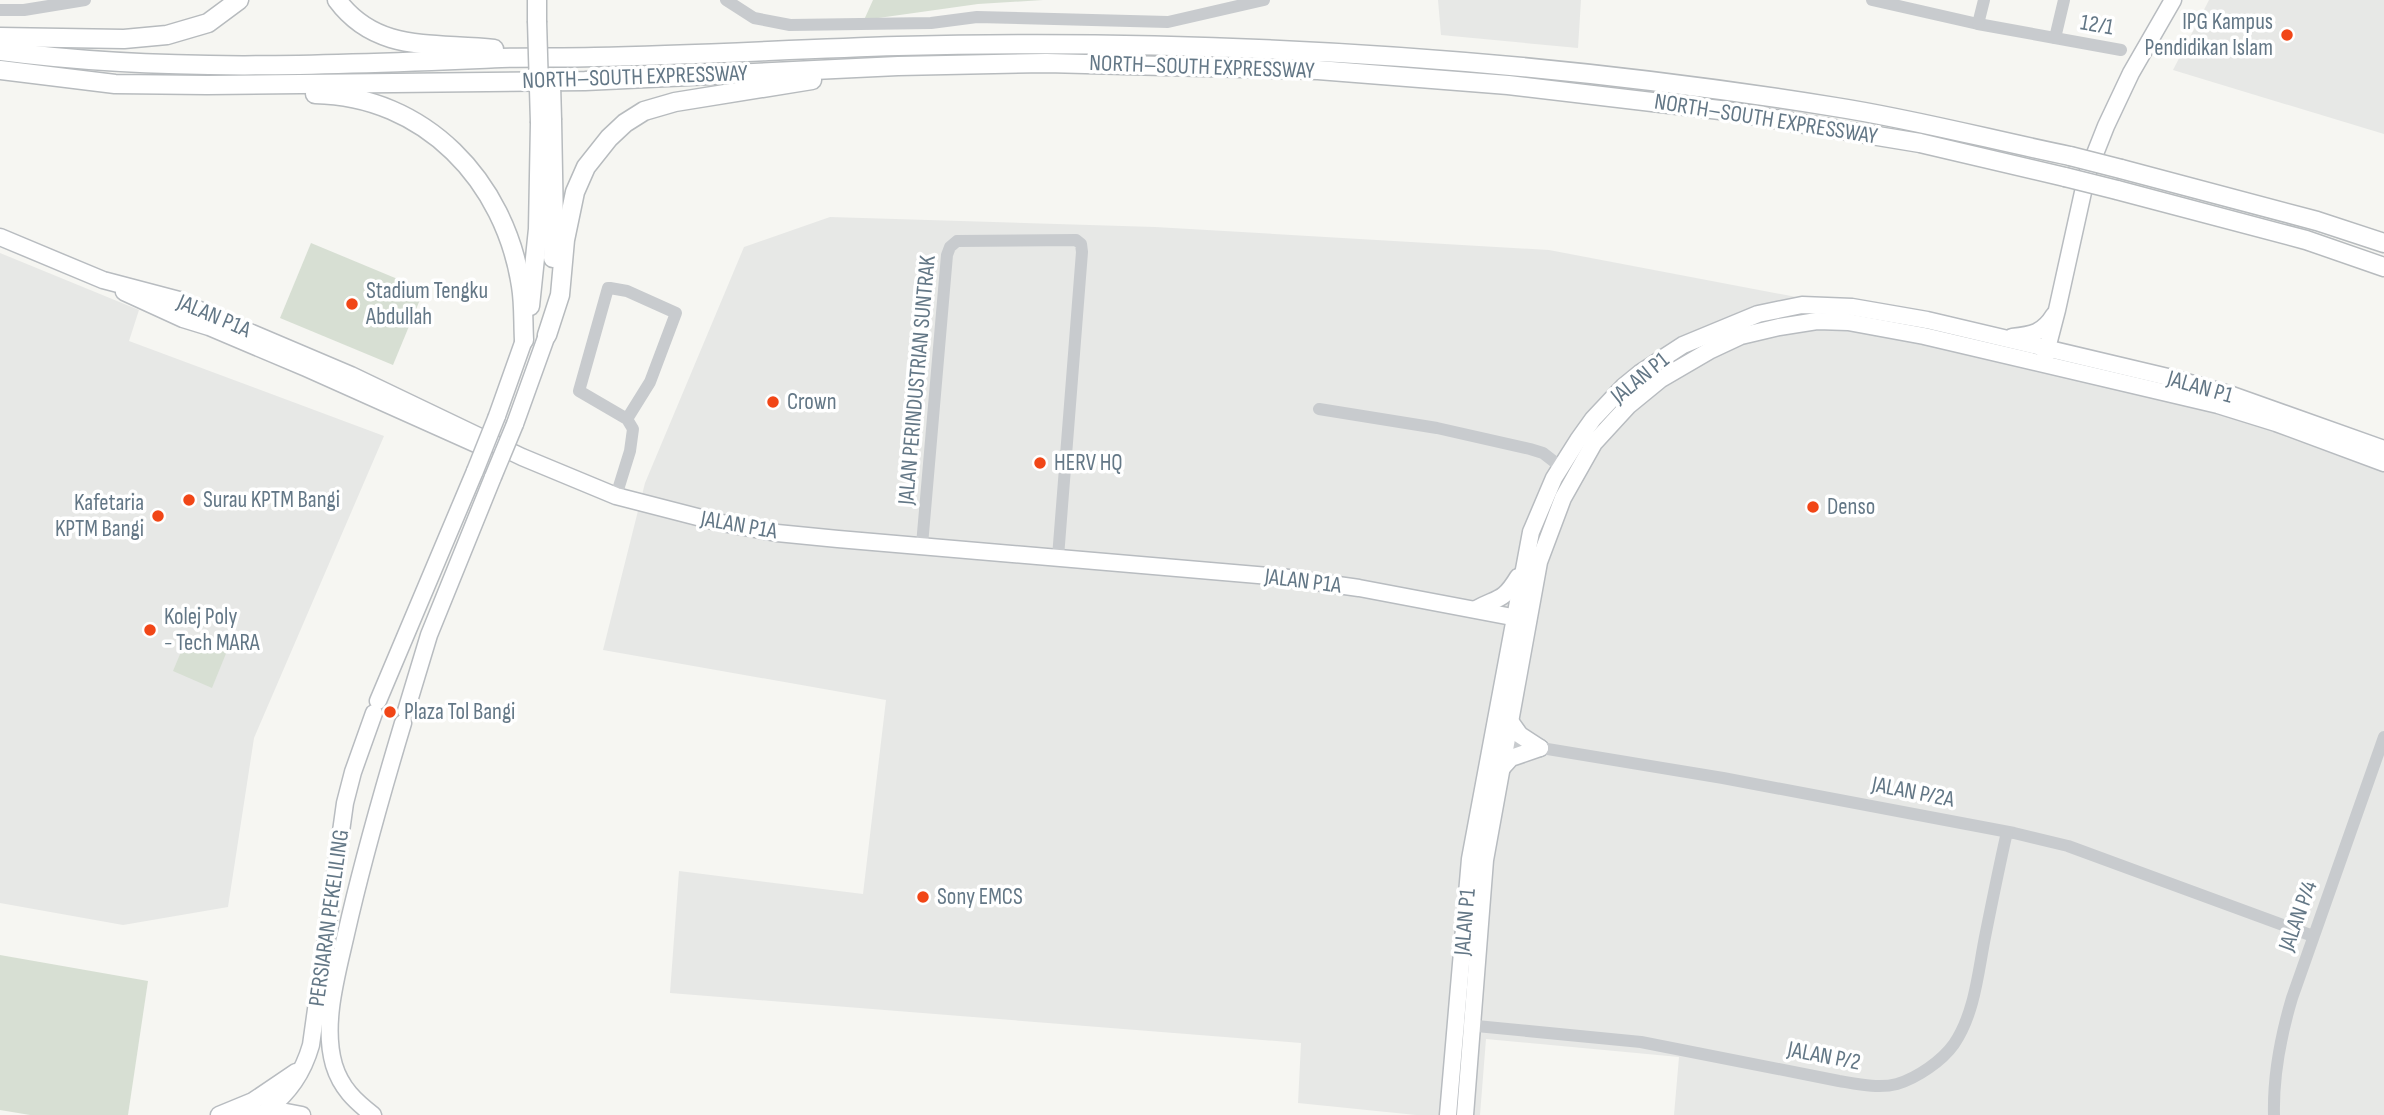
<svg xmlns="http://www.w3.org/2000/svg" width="2384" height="1115" font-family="'Sofia Sans Condensed',sans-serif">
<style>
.built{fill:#e7e8e6}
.green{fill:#d7dfd3}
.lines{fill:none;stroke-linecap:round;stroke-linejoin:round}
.major-casing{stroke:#b8bcc0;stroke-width:19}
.highway-casing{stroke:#b7bbbe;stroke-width:21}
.minor{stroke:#c8cbce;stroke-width:12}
.major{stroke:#fff;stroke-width:16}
.highway{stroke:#fff;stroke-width:18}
.major-bridge-casing{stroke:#b8bcc0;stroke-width:19;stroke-linecap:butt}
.highway-bridge-casing{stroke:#b7bbbe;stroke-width:21;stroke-linecap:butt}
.major-bridge{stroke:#fff;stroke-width:16}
.highway-bridge{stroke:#fff;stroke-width:18}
.poi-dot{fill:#f14617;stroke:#fff;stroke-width:2.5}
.labels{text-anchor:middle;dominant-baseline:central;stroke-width:7;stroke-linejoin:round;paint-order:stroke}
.poi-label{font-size:23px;fill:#637786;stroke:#fff;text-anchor:start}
.street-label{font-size:23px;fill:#637786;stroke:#fff}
</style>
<rect width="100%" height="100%" fill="#f6f6f2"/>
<g class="built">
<path d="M1438,0H1581L1578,48L1441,35Z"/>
<path d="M2209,0H2384V134L2173,70Z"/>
<path d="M830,217L1155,227L1549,250L2164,367L2384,443V1115H1674L1679,1057L1486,1039L1480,1115H1416L1298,1103L1301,1043L670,993L679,871L863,894L886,700L603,650L645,483L744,247Z"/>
<path d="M0,253L139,310L129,341L384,436L254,738L228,907L123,925L0,903Z"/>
</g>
<g class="green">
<path d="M873,0H1043L978,4L864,20Z"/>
<path d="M311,243L424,290L393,365L280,318Z"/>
<path d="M188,635L227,651L212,688L173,671Z"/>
<path d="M0,955L148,981L128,1115H30L0,1110Z"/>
</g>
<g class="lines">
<g class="major-casing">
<g id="major">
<path d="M0,237L103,280L179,300L214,317L351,375L522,457L616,496L717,522L777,533L838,539L1281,577L1359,588L1528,620"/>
<path d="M124,292L183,319L209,327L306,368L476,444"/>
<path d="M2012,337C2032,335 2043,333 2054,315"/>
<path d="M2044,360L2057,310L2087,174L2106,126L2131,73L2173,0"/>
<path d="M497,416L524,340"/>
<path d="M515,424L547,335"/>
<path d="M1476,609C1498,597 1503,602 1518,577"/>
<path d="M378,701L475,471"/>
<path d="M406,711L429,635L493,477"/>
<path d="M1510,721L1520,735L1540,748"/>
<path d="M1502,768L1511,758L1540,748"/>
<path d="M266,1111C289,1093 303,1073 311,1045L345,803L353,772L374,713"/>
<path d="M219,1115L253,1101L296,1072"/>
<path d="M247,1115L281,1111L302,1115"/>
<path d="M373,1115C355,1101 341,1088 334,1065C322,1024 337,974 346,934C362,863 382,793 403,723"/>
<path d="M1448,1115L1470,859L1531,532L1554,478L1578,440L1593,419L1624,386L1640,373L1683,345L1758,314L1802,305L1852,307L1927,320L2172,378L2232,395L2384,449"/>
<path d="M1465,1115L1485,860L1539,562L1563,498L1594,443L1628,406L1661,379L1709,351L1741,336L1779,327L1817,321L1848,322L1924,336L2218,405L2276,423L2384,463"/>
</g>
</g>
<g class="highway-casing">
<g id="highway">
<path d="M337,0C377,54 435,42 494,49"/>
<path d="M537,0V21"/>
<path d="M0,37L124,39L167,35L208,23L239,0"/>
<path d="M0,51C166,73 334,65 501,58C532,57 563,58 595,57C696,55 797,49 898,46C1211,38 1525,57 1835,107C1913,119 1992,140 2070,156"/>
<path d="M0,70L115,84L207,85L585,81L898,66L1046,63L1318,70L1508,85L1720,110L1920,143L2065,177"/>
<path d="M315,94C425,96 505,181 521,286C524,304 523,322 524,340"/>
<path d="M552,120L554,226L553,258"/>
<path d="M2121,169L2317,221L2384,243"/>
<path d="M2117,190L2306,240L2384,267"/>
<path d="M530,306L538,229L540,123"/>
<path d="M547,335L560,295L565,240L575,192L586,167L609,138L625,123L644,111L675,102L812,80"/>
</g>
</g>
<g class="minor">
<path d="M726,0L754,18L790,25L931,23L977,17L1168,22L1264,0"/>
<path d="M1872,0L1978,24L2121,50"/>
<path d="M0,10H24L85,0"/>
<path d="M1978,24L1984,0"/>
<path d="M2055,38L2064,0"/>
<path d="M1319,409L1437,428L1530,449L1543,453L1561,467"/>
<path d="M616,496L630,451L633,429L627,419L579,391L608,288H610L627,291L676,313L650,382L627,419"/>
<path d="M922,545L947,255L950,247L957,241L1076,240L1081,244L1082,252L1058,557"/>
<path d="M1499,741L1723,778L2014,833L2068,846L2313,936"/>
<path d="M1466,1025L1641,1042L1839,1081C1857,1084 1879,1089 1897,1084C1917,1078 1942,1061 1954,1044C1975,1013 1978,972 1985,937C1992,902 1999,867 2007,832"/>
<path d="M2274,1115C2273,1075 2281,1035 2292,998L2384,737"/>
</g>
<use href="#major" class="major"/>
<use href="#highway" class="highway"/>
<g class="major-bridge-casing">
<g id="major-bridge">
<path d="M475,471L497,416"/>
<path d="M493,477L515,424"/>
</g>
</g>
<g class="highway-bridge-casing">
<g id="highway-bridge">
<path d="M537,21L540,123"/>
<path d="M551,84L552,120"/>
<path d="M2070,156L2121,169"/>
<path d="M2065,177L2117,190"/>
</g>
</g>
<use href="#major-bridge" class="major-bridge"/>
<use href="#highway-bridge" class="highway-bridge"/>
</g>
<g class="poi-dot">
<circle cx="2287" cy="35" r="7"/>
<circle cx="352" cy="304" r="7"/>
<circle cx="773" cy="402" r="7"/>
<circle cx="1040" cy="463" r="7"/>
<circle cx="189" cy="500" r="7"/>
<circle cx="1813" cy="507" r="7"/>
<circle cx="158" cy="516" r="7"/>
<circle cx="150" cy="630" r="7"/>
<circle cx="390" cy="712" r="7"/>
<circle cx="923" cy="897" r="7"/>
</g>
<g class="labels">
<g class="poi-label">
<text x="2273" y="22" text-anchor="end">IPG Kampus<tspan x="2273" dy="26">Pendidikan Islam</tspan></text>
<text x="366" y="291">Stadium Tengku<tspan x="366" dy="26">Abdullah</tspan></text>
<text x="787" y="402">Crown</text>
<text x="1054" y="463">HERV HQ</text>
<text x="203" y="500">Surau KPTM Bangi</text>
<text x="144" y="503" text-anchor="end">Kafetaria<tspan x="144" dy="26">KPTM Bangi</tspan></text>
<text x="1827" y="507">Denso</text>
<text x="164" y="617">Kolej Poly<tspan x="164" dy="26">- Tech MARA</tspan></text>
<text x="404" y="712">Plaza Tol Bangi</text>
<text x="937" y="897">Sony EMCS</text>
</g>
<g class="street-label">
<text transform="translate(2097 25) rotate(10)">12/1</text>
<text transform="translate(1202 67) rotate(2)">NORTH–SOUTH EXPRESSWAY</text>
<text transform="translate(635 77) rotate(-2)">NORTH–SOUTH EXPRESSWAY</text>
<text transform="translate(1766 119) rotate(9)">NORTH–SOUTH EXPRESSWAY</text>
<text transform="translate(214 316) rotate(23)">JALAN P1A</text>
<text transform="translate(1640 378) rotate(-39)">JALAN P1</text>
<text transform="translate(917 380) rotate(-85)">JALAN PERINDUSTRIAN SUNTRAK</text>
<text transform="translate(2200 387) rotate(16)">JALAN P1</text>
<text transform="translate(739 525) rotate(10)">JALAN P1A</text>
<text transform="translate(1303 581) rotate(7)">JALAN P1A</text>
<text transform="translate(1913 792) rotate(11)">JALAN P/2A</text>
<text transform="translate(2298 916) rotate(-70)">JALAN P/4</text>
<text transform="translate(329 918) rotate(-82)">PERSIARAN PEKELILING</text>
<text transform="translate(1465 922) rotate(-85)">JALAN P1</text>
<text transform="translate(1824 1056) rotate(11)">JALAN P/2</text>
</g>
</g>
</svg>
